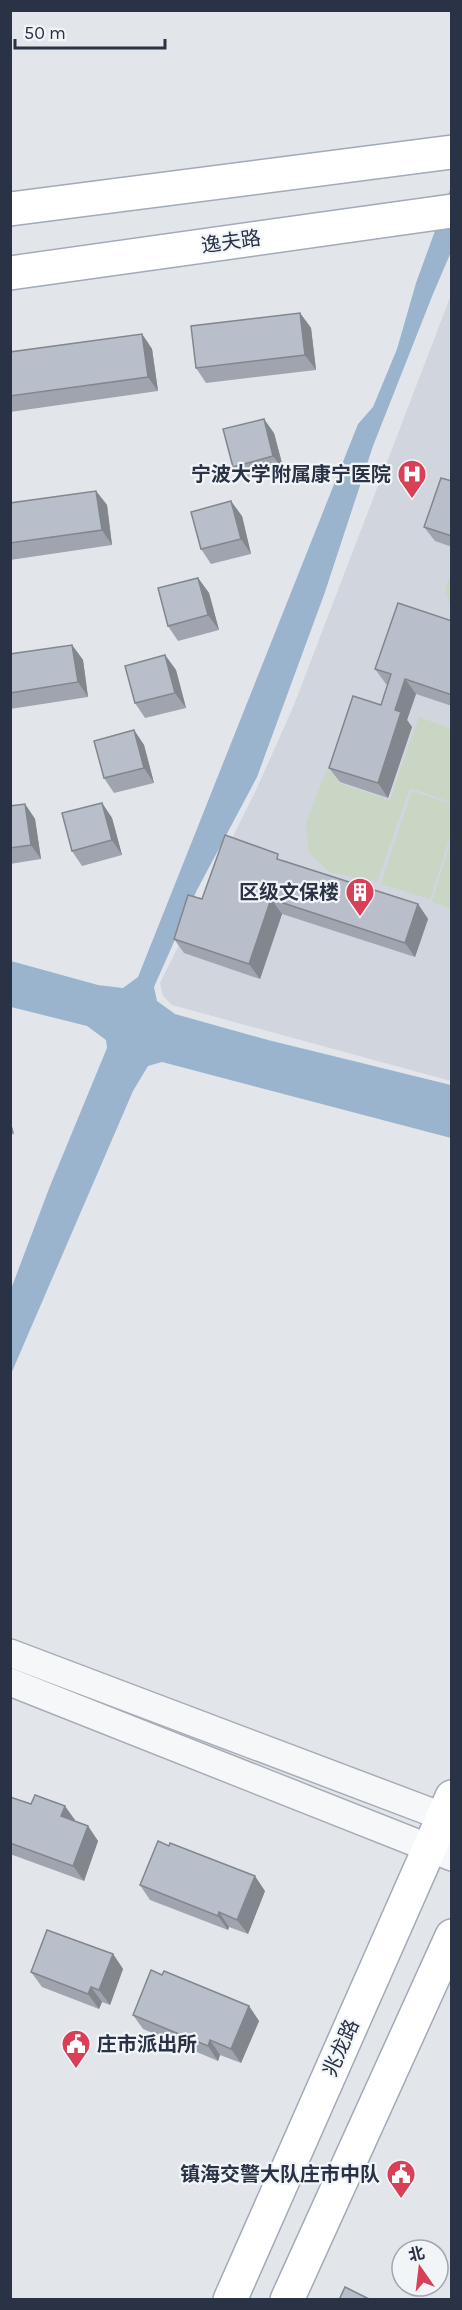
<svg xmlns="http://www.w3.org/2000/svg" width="462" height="2310" font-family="Karla,'Noto Sans SC',sans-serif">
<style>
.built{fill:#d0d5de}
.green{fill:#c8d6c3}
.water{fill:#9bb4ce}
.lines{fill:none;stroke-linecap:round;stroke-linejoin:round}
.minor-casing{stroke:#a7adb6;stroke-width:30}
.major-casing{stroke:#a1aab8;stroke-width:36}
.minor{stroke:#f5f7f9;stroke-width:27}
.major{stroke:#fff;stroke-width:33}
.wall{fill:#9fa4ae}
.shaded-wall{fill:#82868d}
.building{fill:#b9bfca;stroke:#82868d;stroke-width:1.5}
.labels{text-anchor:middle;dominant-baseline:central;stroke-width:4.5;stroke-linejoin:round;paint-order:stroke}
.street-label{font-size:20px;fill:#293345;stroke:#f2f5f8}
.poi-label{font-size:20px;font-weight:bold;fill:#293345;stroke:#f2f5f8;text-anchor:end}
</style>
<rect width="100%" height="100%" fill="#e2e6eb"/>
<path class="built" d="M451,295V1081L172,1005L163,996L160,983L257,788L294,705Z"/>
<g class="green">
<path d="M451,575V609L445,589Z"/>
<path d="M352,706L363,710L338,783L390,800L419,717L451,729V802L410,788L377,882L330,872L309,853L306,823Z"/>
<path d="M412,791L451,804V833L430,899L381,884Z"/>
<path d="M451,841V908L432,902Z"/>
</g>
<path class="water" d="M451,187V252L433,294L373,446L325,592L257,777L197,890L154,987L157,1001L175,1014L268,1040L451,1085V1138L162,1062L148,1066L133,1091L11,1374V1289L50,1186L107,1048L106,1040L87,1026L11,1007V961L98,985L123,988L138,977L358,424L373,407L397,349L416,283Z"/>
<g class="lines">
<g class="minor-casing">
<g id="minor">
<path d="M10,1653L452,1820"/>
<path d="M10,1682L452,1857"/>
</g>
</g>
<g class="major-casing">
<g id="major">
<path d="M10,209L452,152"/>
<path d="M10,273L452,211"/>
<path d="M230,2300L452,1797"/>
<path d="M287,2300L452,1936"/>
</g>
</g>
<use href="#minor" class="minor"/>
<use href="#major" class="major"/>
</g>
<g class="wall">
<path d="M300,313L311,328L316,370L206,383L196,368Z"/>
<path d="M142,334L152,349L158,391L10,412V352Z"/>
<path d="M274,433L284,471L243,481L233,467Z"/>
<path d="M452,481V547L435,541L424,527Z"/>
<path d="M96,491L107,505L112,545L10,560V503Z"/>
<path d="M242,516L251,554L211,564L201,549Z"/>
<path d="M198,578L209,593L219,630L178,641L168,626Z"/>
<path d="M452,621V706L416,694L407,720L412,727L388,798L340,782L329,768L381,705L388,684H386L375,669Z"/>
<path d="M72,645L83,660L88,697L10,709V654Z"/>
<path d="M165,655L176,670L186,708L145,718L135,703Z"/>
<path d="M134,730L144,745L154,783L114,793L104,778Z"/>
<path d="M102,803L112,818L122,855L82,866L72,851Z"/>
<path d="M25,804L35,819L41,859L10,864V806Z"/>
<path d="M283,860L418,904L428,919L415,957L282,914L260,979L184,953L174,939L202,899Z"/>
<path d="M10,1119L14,1134L10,1135Z"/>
<path d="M10,1797L75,1820V1821L88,1826L98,1841L84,1881L10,1854Z"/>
<path d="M140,1885L265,1891L248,1934L229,1927L228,1930L150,1900Z"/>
<path d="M113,1954L123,1969L110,2005L102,2002L99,2009L42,1987L31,1972Z"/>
<path d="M162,1975L249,2006L259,2021L241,2063L220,2055L218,2061L143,2029L133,2015Z"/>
</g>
<g class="shaded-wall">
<path d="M300,313L311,328L316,370L305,355Z"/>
<path d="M142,334L152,349L158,391L148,377Z"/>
<path d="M264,419L274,433L284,471L273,456Z"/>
<path d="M96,491L107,505L112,545L102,530Z"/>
<path d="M231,501L242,516L251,554L241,539Z"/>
<path d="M198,578L209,593L219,630L208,615Z"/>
<path d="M72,645L83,660L88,697L78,682Z"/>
<path d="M165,655L176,670L186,708L175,693Z"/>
<path d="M405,679L416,694L407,720L412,727L388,798L378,783L395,710Z"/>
<path d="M134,730L144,745L154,783L144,768Z"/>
<path d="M102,803L112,818L122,855L112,840Z"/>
<path d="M25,804L35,819L41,859L31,845Z"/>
<path d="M271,899L282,914L260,979L249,964Z"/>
<path d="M418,904L428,919L415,957L405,943Z"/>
<path d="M10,1119L14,1134L10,1129Z"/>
<path d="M65,1806L75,1820L71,1831L61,1816Z"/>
<path d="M88,1826L98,1841L84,1881L73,1866Z"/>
<path d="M255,1876L265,1891L248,1934L237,1920Z"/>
<path d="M219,1912L229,1927L228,1930L218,1916Z"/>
<path d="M113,1954L123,1969L110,2005L99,1990Z"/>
<path d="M91,1987L102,2002L99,2009L88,1994Z"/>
<path d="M249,2006L259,2021L241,2063L231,2049Z"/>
<path d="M210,2040L220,2055L218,2061L208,2046Z"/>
</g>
<g class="building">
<path d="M300,313L305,355L196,368L191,326Z"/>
<path d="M142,334L148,377L10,396V352Z"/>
<path d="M264,419L273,456L233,467L223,429Z"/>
<path d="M441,478L452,481V536L424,527Z"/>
<path d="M96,491L102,530L10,543V503Z"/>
<path d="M231,501L241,539L201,549L191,512Z"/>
<path d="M198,578L208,615L168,626L158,588Z"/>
<path d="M398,603L452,621V695L405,679L395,710L401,712L378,783L329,768L353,696L381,705L391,674L375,669Z"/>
<path d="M72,645L78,682L10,693V654Z"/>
<path d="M165,655L175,693L135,703L125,666Z"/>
<path d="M134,730L144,768L104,778L94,741Z"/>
<path d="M102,803L112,840L72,851L62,813Z"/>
<path d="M25,804L31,845L10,848V806Z"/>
<path d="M225,835L278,854L277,859L418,904L405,943L271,899L249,964L174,939L188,895L202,899Z"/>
<path d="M35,1795L65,1806L61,1816L88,1826L73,1866L10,1843V1797L31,1804Z"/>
<path d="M158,1841L169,1846L170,1843L255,1876L237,1920L219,1912L218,1916L140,1885Z"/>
<path d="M47,1930L113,1954L99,1990L91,1987L88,1994L31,1972Z"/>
<path d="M151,1970L162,1975L164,1971L249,2006L231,2049L210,2040L208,2046L133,2015Z"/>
<path d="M345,2287L371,2300H339Z"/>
</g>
<defs>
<g id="hospital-pin" transform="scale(1.5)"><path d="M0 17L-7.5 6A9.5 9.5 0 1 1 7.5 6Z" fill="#d84057" stroke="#f2f5f8"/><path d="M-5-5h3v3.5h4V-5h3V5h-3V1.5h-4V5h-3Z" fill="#fff"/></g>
<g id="building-pin" transform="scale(1.5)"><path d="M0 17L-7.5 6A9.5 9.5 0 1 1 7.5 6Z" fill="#d84057" stroke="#f2f5f8"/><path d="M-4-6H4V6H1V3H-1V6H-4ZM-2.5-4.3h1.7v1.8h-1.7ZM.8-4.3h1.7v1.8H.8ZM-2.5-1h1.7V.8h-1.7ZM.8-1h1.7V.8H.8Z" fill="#fff"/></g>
<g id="civic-pin" transform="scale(1.5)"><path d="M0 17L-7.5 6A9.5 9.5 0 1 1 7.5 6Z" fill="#d84057" stroke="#f2f5f8"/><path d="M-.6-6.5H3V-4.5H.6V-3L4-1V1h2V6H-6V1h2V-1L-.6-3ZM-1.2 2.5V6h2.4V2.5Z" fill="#fff"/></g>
</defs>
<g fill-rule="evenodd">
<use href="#hospital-pin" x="412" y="474"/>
<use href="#building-pin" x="360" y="892"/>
<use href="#civic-pin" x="76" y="2044"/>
<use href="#civic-pin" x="401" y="2174"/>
</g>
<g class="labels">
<g class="street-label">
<text transform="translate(231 242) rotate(-8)">逸夫路</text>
<text transform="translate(341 2048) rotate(-66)">兆龙路</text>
</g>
<g class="poi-label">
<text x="391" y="474">宁波大学附属康宁医院</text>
<text x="339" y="892">区级文保楼</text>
<text x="97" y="2044" text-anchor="start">庄市派出所</text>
<text x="380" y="2174">镇海交警大队庄市中队</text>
</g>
</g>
<rect width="462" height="2310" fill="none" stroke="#293345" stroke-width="24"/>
<g transform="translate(420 2268) rotate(346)"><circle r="28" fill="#f2f5f8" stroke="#a2a7b0" stroke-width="1.5"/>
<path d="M0-4.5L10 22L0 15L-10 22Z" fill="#d84057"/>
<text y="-9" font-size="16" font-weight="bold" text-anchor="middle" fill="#293345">北</text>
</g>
<path d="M15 39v9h150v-9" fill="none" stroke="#293345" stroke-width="3"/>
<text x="24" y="39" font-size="18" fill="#293345" stroke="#f2f5f8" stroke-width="4.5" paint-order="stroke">50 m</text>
</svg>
